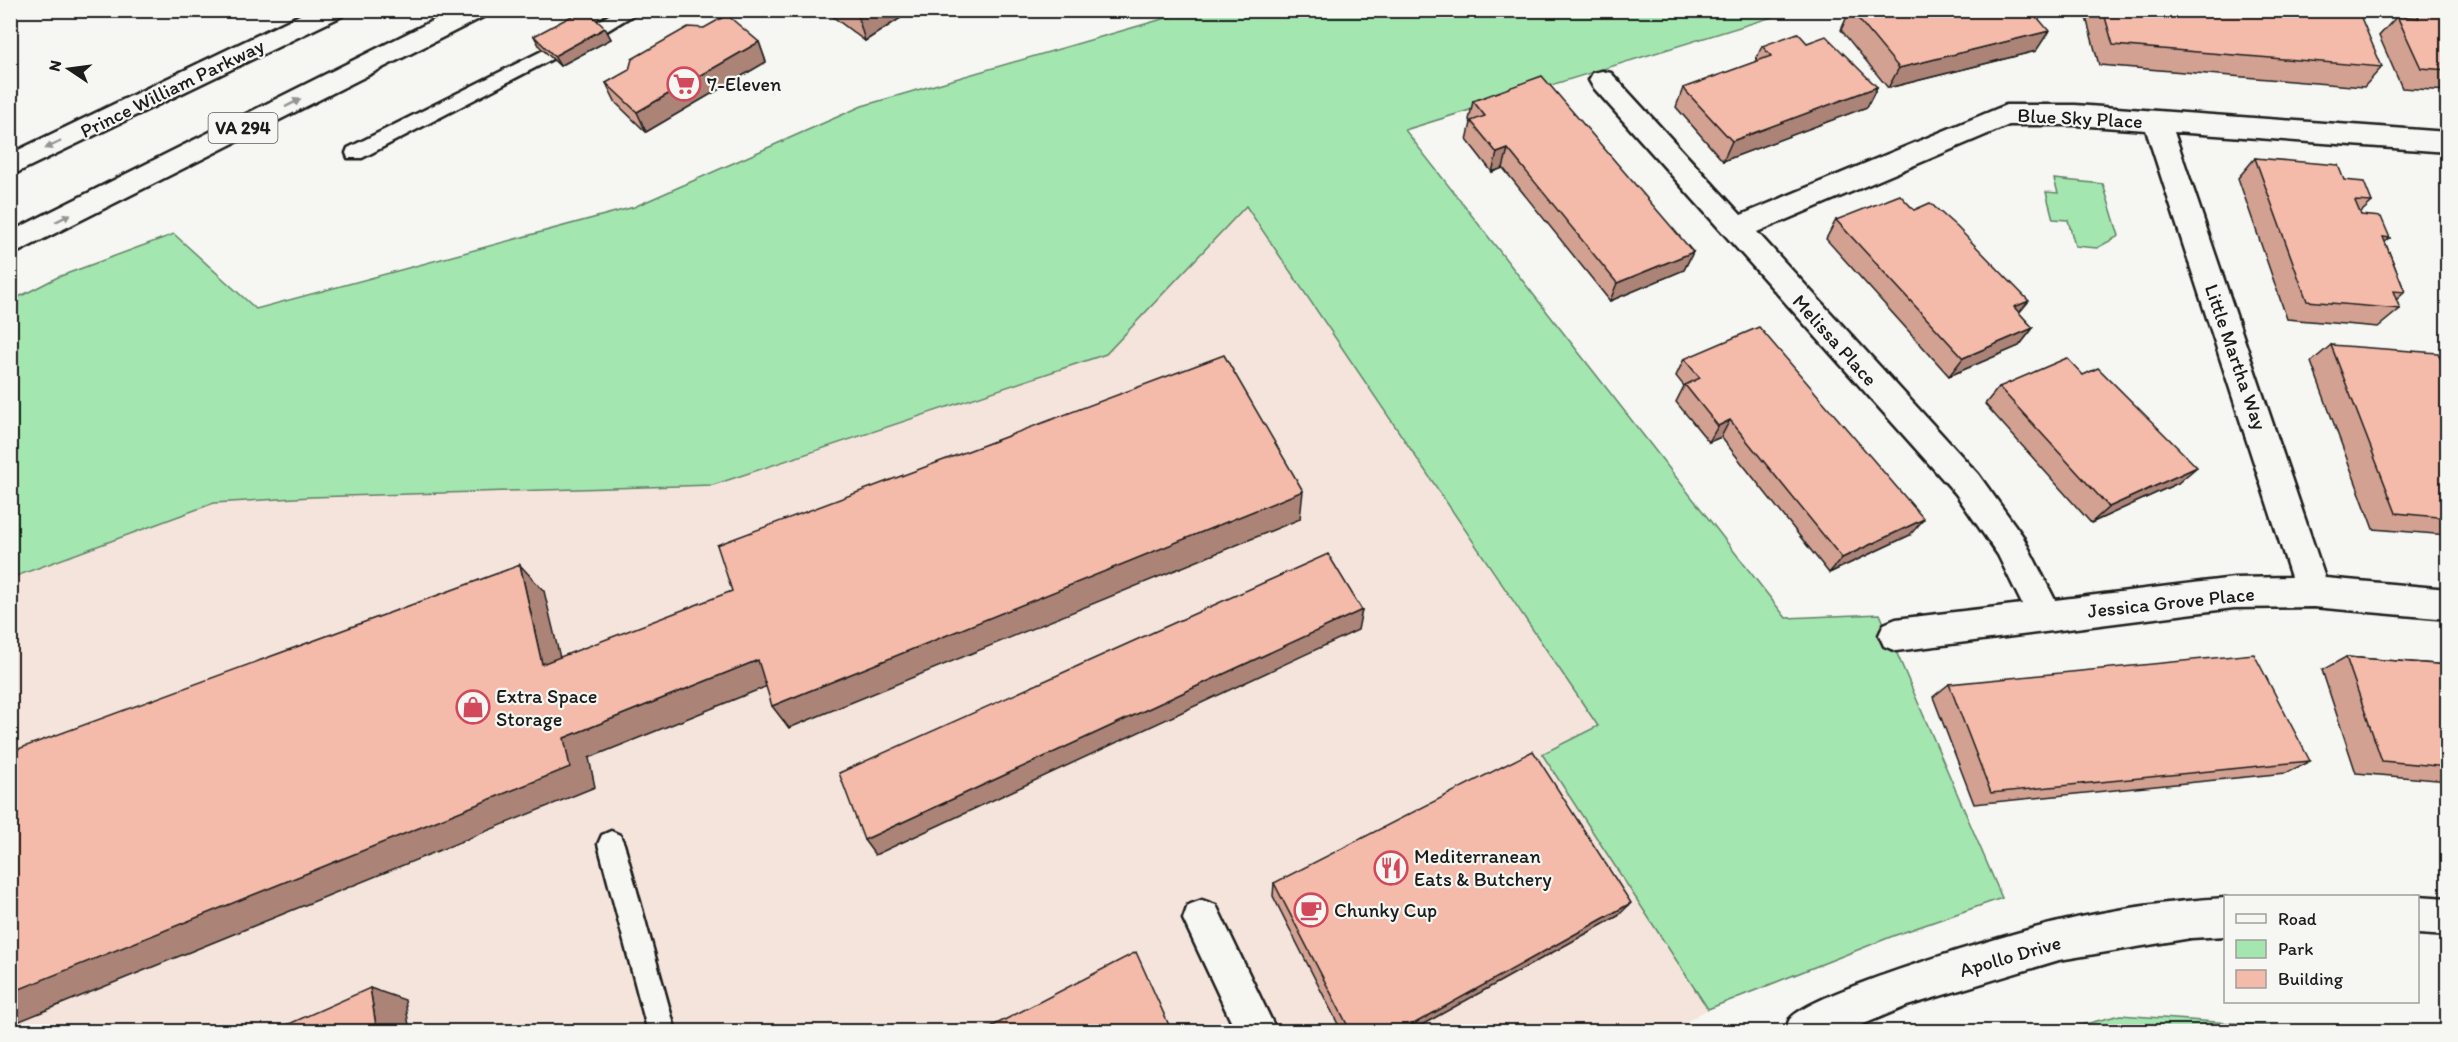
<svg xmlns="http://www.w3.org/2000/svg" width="2458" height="1042" font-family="Itim,sans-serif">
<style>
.built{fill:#f5e4dc}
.green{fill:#a3e6b0;stroke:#608166;stroke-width:1.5}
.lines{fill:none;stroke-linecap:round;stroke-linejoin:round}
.lane-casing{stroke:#1c1c1c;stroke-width:5}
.street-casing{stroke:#1c1c1c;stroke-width:5}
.highway-casing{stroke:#1c1c1c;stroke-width:5}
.lane{fill:#f6f6f2;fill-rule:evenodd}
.street{fill:#f6f6f2;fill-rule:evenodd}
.highway{fill:#f6f6f2;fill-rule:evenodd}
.wall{fill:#d2a192;stroke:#1c1c1c;stroke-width:1.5}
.shaded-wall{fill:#ab8377;stroke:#1c1c1c;stroke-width:1.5}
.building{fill:#f4bbaa;stroke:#1c1c1c;stroke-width:1.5}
.oneway{fill:#949492}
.labels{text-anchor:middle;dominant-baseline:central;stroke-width:4.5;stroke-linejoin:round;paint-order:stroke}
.shield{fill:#f6f6f2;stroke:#5d5d5c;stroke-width:1.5}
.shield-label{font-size:18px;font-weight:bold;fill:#1c1c1c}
.poi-label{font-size:20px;fill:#1c1c1c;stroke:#f6f6f2;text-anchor:start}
.street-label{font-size:20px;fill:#1c1c1c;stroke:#f6f6f2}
</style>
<rect width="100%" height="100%" fill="#f6f6f2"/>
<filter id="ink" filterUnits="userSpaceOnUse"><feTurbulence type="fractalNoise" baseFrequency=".0167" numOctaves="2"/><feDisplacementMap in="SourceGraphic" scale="12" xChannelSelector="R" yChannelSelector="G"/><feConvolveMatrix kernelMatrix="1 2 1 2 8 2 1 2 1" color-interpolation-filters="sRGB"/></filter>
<g filter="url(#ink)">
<path class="built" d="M1246,205L1599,726L1542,754L1708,1009L1669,1032H11V578L214,503L311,497L713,485L1106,354Z"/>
<g class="green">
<path d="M1181,11H1792L1405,130L1786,618L1880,614L2002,898L1893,936L1708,1009L1542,754L1598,726L1246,206L1106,354L713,485L311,497L214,503L11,578V301L58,277L174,234L256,309L634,207L862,106L1173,16Z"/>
<path d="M2054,179L2103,184L2119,236L2097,248L2075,246L2068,220L2053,219L2046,192L2058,193Z"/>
<path d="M2120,1015L2314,1029L2447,1027L2448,1031H2058Z"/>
</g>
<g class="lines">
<g class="lane-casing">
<g id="lane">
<path d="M618,10H641L605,32H593L590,28L593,24Z"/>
<path d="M548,48L554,50L557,54L554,58L362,158H348L346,153L348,148Z"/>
<path d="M611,831L620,835L624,844L676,1032H648L598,844L602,835Z"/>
</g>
</g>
<g class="street-casing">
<g id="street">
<path d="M1602,71L1611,73L1741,215L2006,105H2075L2448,132V152L2174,132L2325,578L2448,589V619L2313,607L2234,608L1896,651L1884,646L1879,635L1884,624L1896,619L2022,604L1998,555L1956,494L1593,87L1589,80L1593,73ZM2009,125H2075L2146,130L2291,577L2234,578L2055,600L2022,535L1978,474L1757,232Z"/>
<path d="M2416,896H2418L2448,898V936L2418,934Z"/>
<path d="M2226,898V936L2191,938L2059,960L1907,1006L1845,1032H1785C1787,1028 1788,1022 1790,1019C1810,992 2017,931 2059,922C2113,909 2171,901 2226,898Z"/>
<path d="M1202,900L1216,905L1277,1032H1236L1183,919L1188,905Z"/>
</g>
</g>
<g class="highway-casing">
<g id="highway">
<path d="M310,10H346L342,16L10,176V154Z"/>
<path d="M454,10H489L485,16L10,256V232Z"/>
</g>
</g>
<use href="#lane" class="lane"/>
<use href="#street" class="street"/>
<use href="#highway" class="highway"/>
</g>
<g class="wall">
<path d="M824,10H913L865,41Z"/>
<path d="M1850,10H2031L2036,51L1888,88L1841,30Z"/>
<path d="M2084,10H2336L2382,67L2364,87L2099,65Z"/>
<path d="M2409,10H2448V91L2402,88L2379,36L2397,16L2404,17Z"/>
<path d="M605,28L611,39L560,66L540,47L534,36Z"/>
<path d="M759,42L766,62L646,132L616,103L606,83Z"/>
<path d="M1807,43L1877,87L1867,107L1723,161L1676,107L1683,88L1755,62L1762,46Z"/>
<path d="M1473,101L1693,252L1684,270L1610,301L1503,168L1492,172L1467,140L1471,123L1469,120Z"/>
<path d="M2255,158L2344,180L2372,202L2360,213L2361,215L2390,238L2385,242L2405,292L2396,300L2400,309L2378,327L2287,319L2238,178Z"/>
<path d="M1914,210L2019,313L2033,328L2019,346L1949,376L1826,239L1836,220Z"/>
<path d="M2331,345L2448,376V535L2373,529L2311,362Z"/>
<path d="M1684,359L1910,535L1829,573L1721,437L1709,442L1676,402L1684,386L1676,376Z"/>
<path d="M2083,375L2178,483L2091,523L1985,404L1999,387Z"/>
<path d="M2346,657L2448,665V781L2356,773L2322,670Z"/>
<path d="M1949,684L2310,761L2286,773L1974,804L1933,697Z"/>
<path d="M1274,883L1618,916L1409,1032H1342L1273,896Z"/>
</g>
<g class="shaded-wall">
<path d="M861,10H913L865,41L857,13Z"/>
<path d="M605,28L611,39L560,66L554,56Z"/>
<path d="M2049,31L2036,51L1888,88L1899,68Z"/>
<path d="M759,42L766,62L646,132L637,112Z"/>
<path d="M1877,87L1867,107L1723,161L1732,141Z"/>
<path d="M1508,149L1503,168L1492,172L1497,153Z"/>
<path d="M1693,252L1684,270L1610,301L1617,283Z"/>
<path d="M2029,301L2014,319V307Z"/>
<path d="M2033,328L2019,346L1949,376L1963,358Z"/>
<path d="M1730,420L1721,437L1709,442L1718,426Z"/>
<path d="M2197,467L2178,483L2091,523L2109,507Z"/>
<path d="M1303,491L1300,519L789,728L772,706Z"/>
<path d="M1924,519L1910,535L1829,573L1842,558Z"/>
<path d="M520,565L544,591L567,687L542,664Z"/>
<path d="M1362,610L1358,630L875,855L864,840Z"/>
<path d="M758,660L775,683L589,758L595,787L10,1025V993L564,738Z"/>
<path d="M1631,903L1618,916L1409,1032H1399Z"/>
<path d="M370,988L405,1000L410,1032H377Z"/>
</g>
<g class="building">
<path d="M583,10H586L605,28L554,56L534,36Z"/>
<path d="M1851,10H2031L2049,31L1899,68Z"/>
<path d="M2103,10H2336L2337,11L2359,13L2382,67L2113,45Z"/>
<path d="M2416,10H2448V70L2421,68L2397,16L2419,18Z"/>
<path d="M727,15L759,42L637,112L606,83L629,70L632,59L688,27L704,28Z"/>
<path d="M1798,33L1807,43L1826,36L1877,87L1732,141L1683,88L1771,56L1762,46Z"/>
<path d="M1542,76L1693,252L1617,283L1508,149L1497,153L1471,121L1485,116L1473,101Z"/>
<path d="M2255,158L2338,165L2344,180L2364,182L2372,202L2355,201L2361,215L2381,217L2390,238L2383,237L2405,292L2393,291L2400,309L2307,301Z"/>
<path d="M1900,195L1914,210L1930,203L1957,227L2029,301L2014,307L2033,328L1963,358L1836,220Z"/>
<path d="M1759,327L1924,519L1842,558L1730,420L1718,426L1685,385L1700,378L1684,359Z"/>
<path d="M2331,345L2438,353L2448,376V518L2396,513Z"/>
<path d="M1224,355L1303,491L772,706L758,660L564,738L570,767L10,993V752L520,565L542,664L732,591L717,545Z"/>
<path d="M2067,358L2083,375L2098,368L2197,467L2109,507L1999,387Z"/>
<path d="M1328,554L1362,610L864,840L839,773Z"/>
<path d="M2254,654L2310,761L1991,793L1949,684Z"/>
<path d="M2346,657L2448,665V767L2382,761Z"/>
<path d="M1533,751L1631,903L1399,1032H1351L1274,883Z"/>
<path d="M1136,952L1172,1032H981Z"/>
<path d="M370,988L377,1032H271Z"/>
</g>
<defs><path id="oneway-solid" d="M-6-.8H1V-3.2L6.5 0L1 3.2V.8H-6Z" transform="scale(1.5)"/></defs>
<g class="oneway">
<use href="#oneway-solid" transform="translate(293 103) rotate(-27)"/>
<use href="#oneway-solid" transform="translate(53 145) rotate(154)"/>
<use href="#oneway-solid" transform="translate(63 218) rotate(-27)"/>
</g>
</g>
<defs>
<g id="supermarket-ring" transform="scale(1.725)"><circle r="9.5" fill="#f6f6f2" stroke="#d1495b" stroke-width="1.5"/><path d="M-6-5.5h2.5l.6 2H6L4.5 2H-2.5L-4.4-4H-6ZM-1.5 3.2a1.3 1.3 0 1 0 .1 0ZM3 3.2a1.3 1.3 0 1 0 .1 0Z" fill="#d1495b"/></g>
<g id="shop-ring" transform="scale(1.725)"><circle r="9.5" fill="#f6f6f2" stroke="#d1495b" stroke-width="1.5"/><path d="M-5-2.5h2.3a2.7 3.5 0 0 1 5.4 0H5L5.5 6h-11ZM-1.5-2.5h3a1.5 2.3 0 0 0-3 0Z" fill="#d1495b"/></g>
<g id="restaurant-ring" transform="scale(1.725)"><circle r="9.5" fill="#f6f6f2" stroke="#d1495b" stroke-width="1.5"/><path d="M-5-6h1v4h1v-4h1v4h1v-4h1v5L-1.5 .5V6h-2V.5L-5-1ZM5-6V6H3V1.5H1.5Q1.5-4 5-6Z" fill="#d1495b"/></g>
<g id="cafe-ring" transform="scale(1.725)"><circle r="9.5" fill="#f6f6f2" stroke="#d1495b" stroke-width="1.5"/><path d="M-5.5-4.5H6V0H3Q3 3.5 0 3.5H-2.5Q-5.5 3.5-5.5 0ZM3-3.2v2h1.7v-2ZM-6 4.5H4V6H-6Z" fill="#d1495b"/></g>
</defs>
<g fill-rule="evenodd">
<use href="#supermarket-ring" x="684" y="84"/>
<use href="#shop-ring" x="473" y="707"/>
<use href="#restaurant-ring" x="1391" y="868"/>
<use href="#cafe-ring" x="1311" y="910"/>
</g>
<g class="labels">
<rect class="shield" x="208.5" y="113" width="69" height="30" rx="4.5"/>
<g class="shield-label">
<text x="243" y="128">VA 294</text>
</g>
<g class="poi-label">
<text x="707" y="84">7-Eleven</text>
<text x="496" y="696">Extra Space<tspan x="496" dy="23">Storage</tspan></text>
<text x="1414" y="856">Mediterranean<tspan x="1414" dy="23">Eats &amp; Butchery</tspan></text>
<text x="1334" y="910">Chunky Cup</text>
</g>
<g class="street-label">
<text transform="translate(172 88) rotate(-26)">Prince William Parkway</text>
<text transform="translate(2080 118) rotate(3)">Blue Sky Place</text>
<text transform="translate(1835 340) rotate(48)">Melissa Place</text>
<text transform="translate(2236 357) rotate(71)">Little Martha Way</text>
<text transform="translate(2171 602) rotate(-6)">Jessica Grove Place</text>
<text transform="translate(2010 956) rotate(-16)">Apollo Drive</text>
</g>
</g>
<rect width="2458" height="1042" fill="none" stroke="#f6f6f2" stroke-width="36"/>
<rect x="18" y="18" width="2422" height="1006" fill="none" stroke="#1c1c1c" stroke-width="2" filter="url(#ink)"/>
<rect x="2224" y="895" width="195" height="108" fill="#f6f6f2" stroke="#9f9f9c" stroke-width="1.5"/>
<rect x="2236" y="914" width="30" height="9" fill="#f6f6f2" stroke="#9f9f9c" stroke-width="1.5"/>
<text x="2278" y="925" font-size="18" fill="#1c1c1c">Road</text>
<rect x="2236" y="940" width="30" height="18" fill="#a3e6b0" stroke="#9f9f9c" stroke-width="1.5"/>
<text x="2278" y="955" font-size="18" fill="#1c1c1c">Park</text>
<rect x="2236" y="970" width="30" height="18" fill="#f4bbaa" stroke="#9f9f9c" stroke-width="1.5"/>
<text x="2278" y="985" font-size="18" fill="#1c1c1c">Building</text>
<g transform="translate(69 69) rotate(283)" stroke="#f6f6f2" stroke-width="4.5" paint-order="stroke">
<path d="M0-4.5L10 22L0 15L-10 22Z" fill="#1c1c1c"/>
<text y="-9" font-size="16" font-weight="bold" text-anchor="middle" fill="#1c1c1c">N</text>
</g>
</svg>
